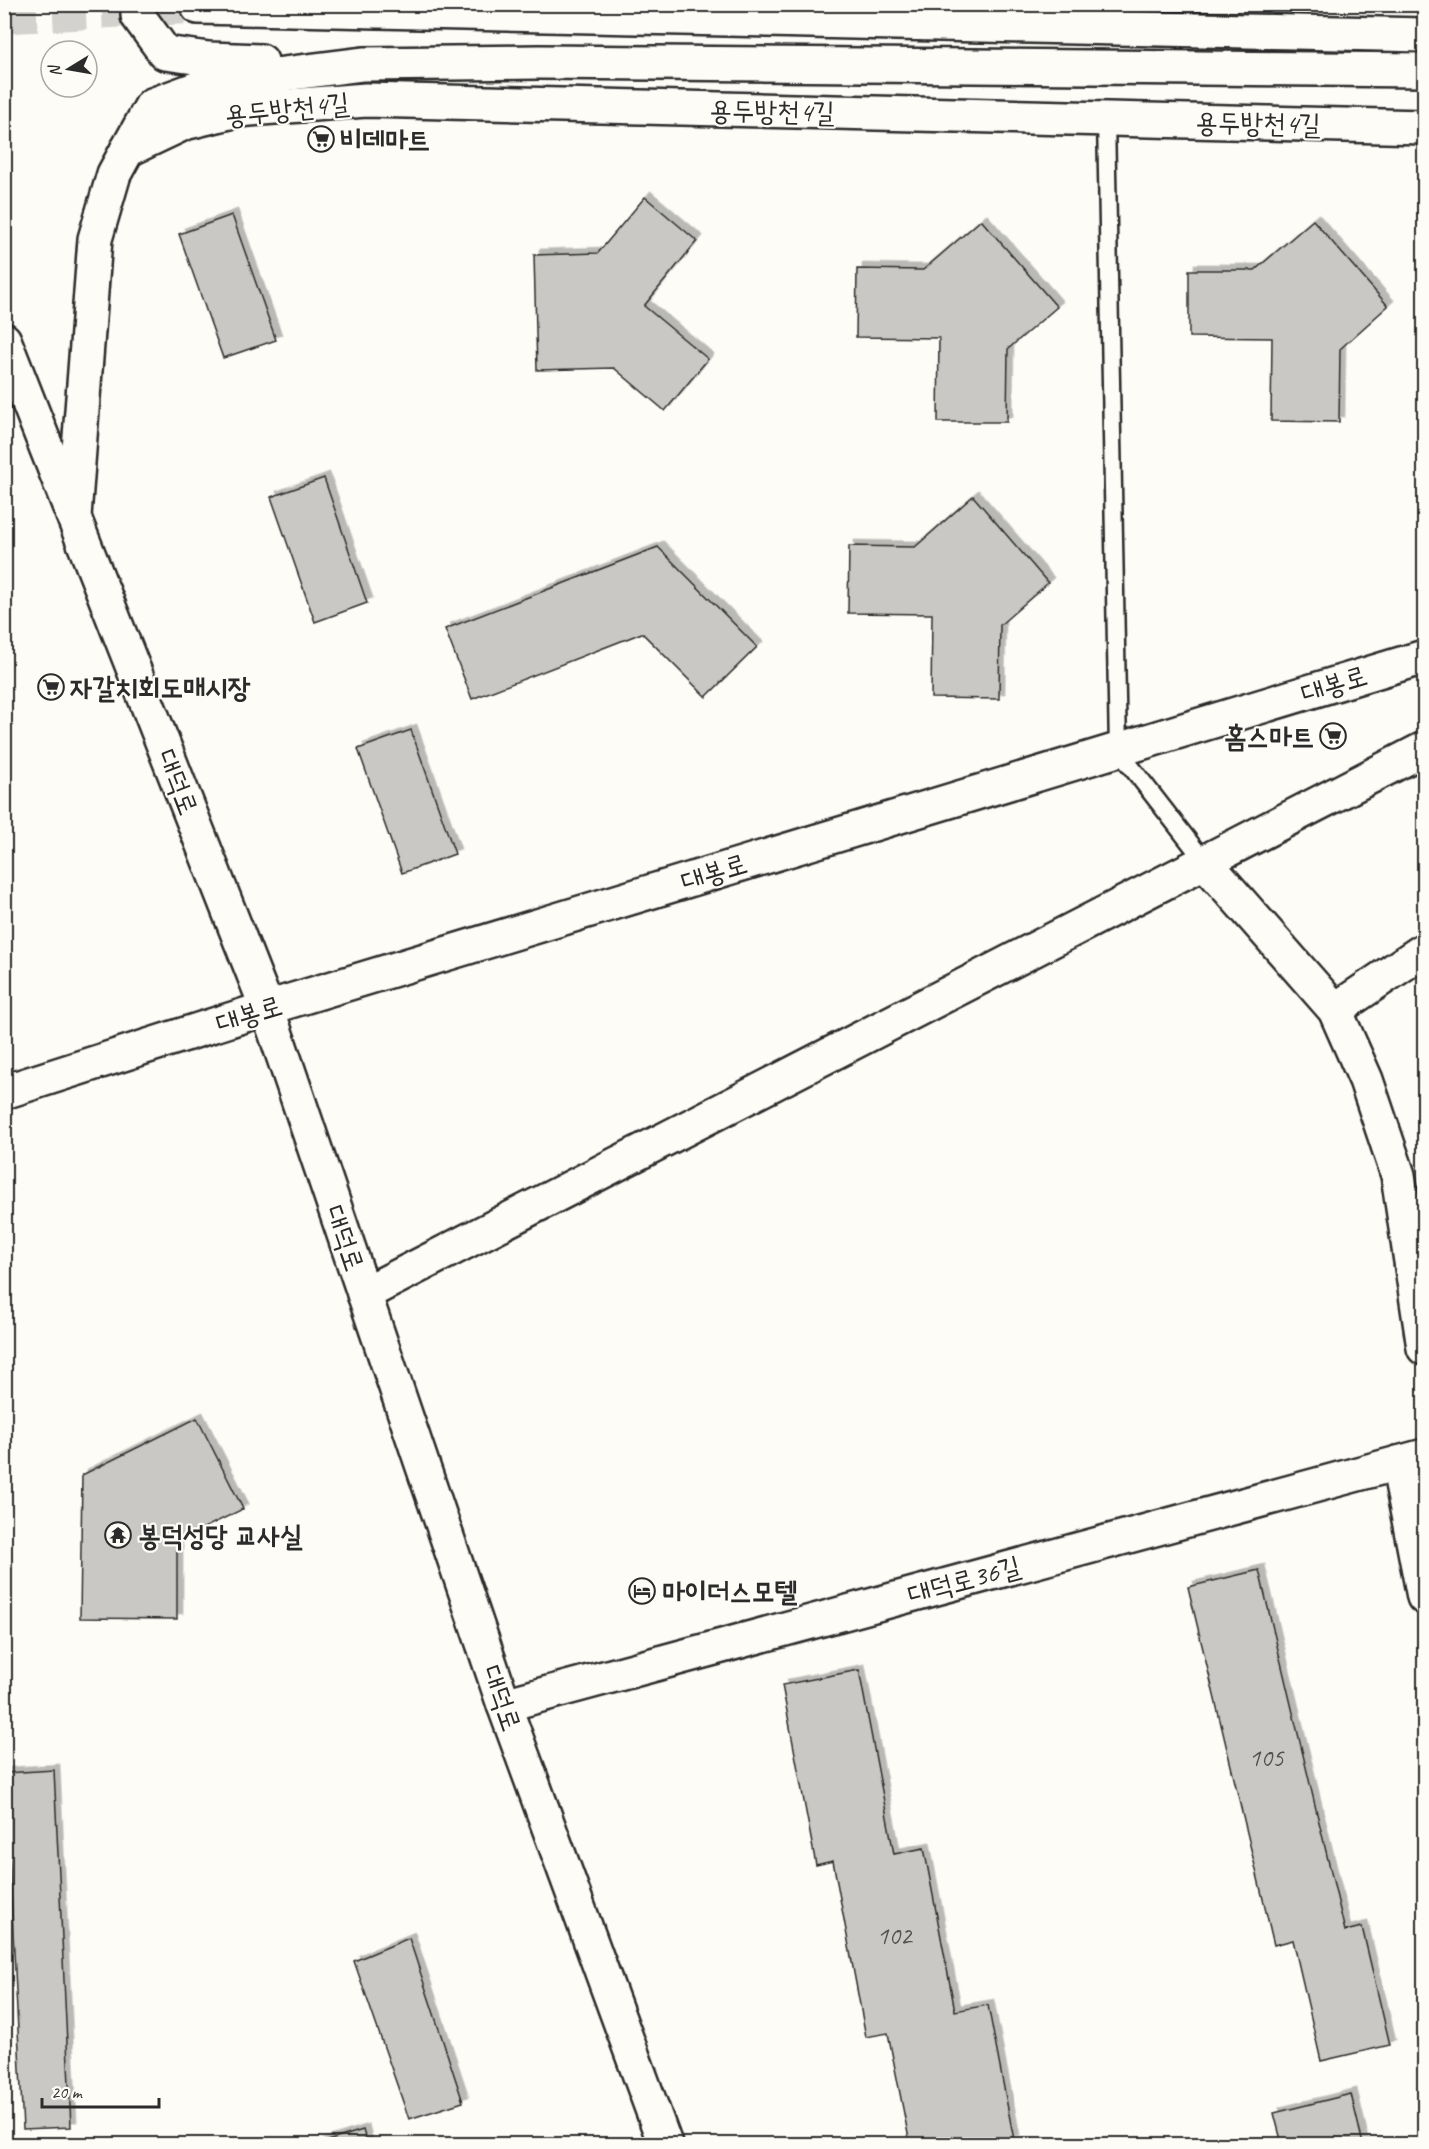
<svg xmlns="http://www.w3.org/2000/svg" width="1429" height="2149" font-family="Caveat,'Poor Story',sans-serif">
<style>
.building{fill:#c9c8c4;stroke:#2b2b2b;stroke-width:1.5;filter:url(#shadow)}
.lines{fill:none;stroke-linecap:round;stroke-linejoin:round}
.trunk-tunnel{stroke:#d3d2ce;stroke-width:33;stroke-dasharray:33 16;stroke-linecap:butt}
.service-casing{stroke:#2b2b2b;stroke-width:21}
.minor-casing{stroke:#2b2b2b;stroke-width:38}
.tertiary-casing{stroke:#2b2b2b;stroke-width:38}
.secondary-casing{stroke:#2b2b2b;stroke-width:38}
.trunk-casing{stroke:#2b2b2b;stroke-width:38}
.service{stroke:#fdfcf7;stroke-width:16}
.minor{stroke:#fdfcf7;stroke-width:33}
.tertiary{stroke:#fdfcf7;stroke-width:33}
.secondary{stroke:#fdfcf7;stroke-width:33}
.trunk{stroke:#fdfcf7;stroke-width:33}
.labels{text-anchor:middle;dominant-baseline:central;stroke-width:4.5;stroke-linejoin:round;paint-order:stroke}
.number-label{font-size:26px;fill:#525251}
.street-label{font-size:28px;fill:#2b2b2b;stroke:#fdfcf7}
.poi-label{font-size:28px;font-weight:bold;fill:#2b2b2b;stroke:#fdfcf7;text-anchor:start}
</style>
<defs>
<filter id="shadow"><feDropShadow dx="5.5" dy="-5.5" stdDeviation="0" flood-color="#0004"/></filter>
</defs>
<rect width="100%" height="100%" fill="#fdfcf7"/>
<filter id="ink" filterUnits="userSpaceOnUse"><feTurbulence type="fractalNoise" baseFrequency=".0167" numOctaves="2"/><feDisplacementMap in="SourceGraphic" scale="12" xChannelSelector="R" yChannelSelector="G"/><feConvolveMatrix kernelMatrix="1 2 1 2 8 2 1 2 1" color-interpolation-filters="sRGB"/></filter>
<g filter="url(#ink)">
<g class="building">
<path d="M645,197L697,241L644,306L708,359L665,411L614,368L537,370L534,255L598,253Z"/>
<path d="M232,215L276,340L223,358L179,234Z"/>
<path d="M981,220L1057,307L1008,349L1007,422H938L939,338L856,337L857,269L923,270Z"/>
<path d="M1313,220L1388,306L1340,349L1339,422L1271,421L1272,338L1189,337V270H1255Z"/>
<path d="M324,478L367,603L315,622L271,497Z"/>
<path d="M973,496L1048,583L1000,625L999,699L931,698L932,614L848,613L849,546L915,547Z"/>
<path d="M658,547L757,647L706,697L642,633L472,699L445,629Z"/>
<path d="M411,730L455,854L402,873L358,749Z"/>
<path d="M197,1418L243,1509L177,1541V1619L80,1618L82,1475Z"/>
<path d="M1259,1570L1345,1931L1362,1927L1390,2045L1321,2061L1293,1940L1274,1945L1188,1587Z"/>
<path d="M859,1670L894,1854L924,1848L955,2011L988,2005L1014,2140L990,2144H910L888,2033L866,2037L833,1861L816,1865L782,1685Z"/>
<path d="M54,1770L71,2127L23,2129L5,1773Z"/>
<path d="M409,1938L463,2102L409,2119L354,1961Z"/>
<path d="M1351,2094L1363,2144H1282L1274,2113Z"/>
<path d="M363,2130L367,2144H318Z"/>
</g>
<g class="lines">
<path class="trunk-tunnel" d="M4,17L198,7"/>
<g class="service-casing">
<path id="service" d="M1106,119L1118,750L1205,862"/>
</g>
<g class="minor-casing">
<g id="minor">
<path d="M127,150L184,123L238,110L366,100L1424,127"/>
<path d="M1205,862L1335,1010L1366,1080L1398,1175L1424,1348"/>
<path d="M1335,1010L1424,950"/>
<path d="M364,1294L1424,749"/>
<path d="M1398,1463L1424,1597"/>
<path d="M504,1705L1424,1456"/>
</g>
</g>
<g class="tertiary-casing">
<path id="tertiary" d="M4,1092L267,1008L1424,657"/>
</g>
<g class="secondary-casing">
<path id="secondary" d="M4,340L267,1008L504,1705L665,2144"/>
</g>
<g class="trunk-casing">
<g id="trunk">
<path d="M138,4V16L165,53L209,59L261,61"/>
<path d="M198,7L1424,35"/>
<path d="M74,516L95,239L114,174L152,105L212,83L363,64L539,62L1424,70"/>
</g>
</g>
<use href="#service" class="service"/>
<use href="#minor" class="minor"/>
<use href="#tertiary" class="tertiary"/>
<use href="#secondary" class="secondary"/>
<use href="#trunk" class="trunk"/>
</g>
</g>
<defs>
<g id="supermarket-ring" transform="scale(1.35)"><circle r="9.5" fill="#fdfcf7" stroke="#2b2b2b" stroke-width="1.5"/><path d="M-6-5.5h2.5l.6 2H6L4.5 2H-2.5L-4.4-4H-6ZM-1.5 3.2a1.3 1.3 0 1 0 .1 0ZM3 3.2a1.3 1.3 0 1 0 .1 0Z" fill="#2b2b2b"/></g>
<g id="temple-ring" transform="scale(1.35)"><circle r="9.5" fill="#fdfcf7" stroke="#2b2b2b" stroke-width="1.5"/><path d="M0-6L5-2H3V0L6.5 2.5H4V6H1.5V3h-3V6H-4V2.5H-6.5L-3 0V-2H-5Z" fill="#2b2b2b"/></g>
<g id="hotel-ring" transform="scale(1.35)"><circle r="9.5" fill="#fdfcf7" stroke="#2b2b2b" stroke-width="1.5"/><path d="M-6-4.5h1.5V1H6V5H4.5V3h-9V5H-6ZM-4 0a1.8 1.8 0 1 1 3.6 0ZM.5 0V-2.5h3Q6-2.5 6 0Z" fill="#2b2b2b"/></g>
</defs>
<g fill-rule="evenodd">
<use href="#supermarket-ring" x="321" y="139"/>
<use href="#supermarket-ring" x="51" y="687"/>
<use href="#supermarket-ring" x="1333" y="736"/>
<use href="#temple-ring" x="118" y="1535"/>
<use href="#hotel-ring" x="642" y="1591"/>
</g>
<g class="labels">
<g class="number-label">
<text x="1266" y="1757">105</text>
<text x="894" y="1935">102</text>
</g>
<g class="street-label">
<text transform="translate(287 109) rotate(-6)">용두방천4길</text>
<text transform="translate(772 111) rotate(1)">용두방천4길</text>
<text transform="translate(1258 123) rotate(1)">용두방천4길</text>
<text transform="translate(1334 684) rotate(-17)">대봉로</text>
<text transform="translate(178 782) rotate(69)">대덕로</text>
<text transform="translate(714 872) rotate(-17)">대봉로</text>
<text transform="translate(249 1014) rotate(-17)">대봉로</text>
<text transform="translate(345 1238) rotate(71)">대덕로</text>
<text transform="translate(964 1580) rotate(-15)">대덕로36길</text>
<text transform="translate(502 1698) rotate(71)">대덕로</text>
</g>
<g class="poi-label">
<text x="340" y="139">비데마트</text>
<text x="70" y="687">자갈치회도매시장</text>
<text x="1314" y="736" text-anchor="end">홈스마트</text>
<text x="138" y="1535">봉덕성당 교사실</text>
<text x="662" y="1591">마이더스모텔</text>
</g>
</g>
<rect width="1429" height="2149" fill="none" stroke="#fdfcf7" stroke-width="24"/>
<rect x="12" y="12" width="1405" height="2125" fill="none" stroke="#2b2b2b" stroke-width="2" filter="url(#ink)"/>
<g transform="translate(69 69) rotate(259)"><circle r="28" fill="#fdfcf7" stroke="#a9a8a5" stroke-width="1.5"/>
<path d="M0-4.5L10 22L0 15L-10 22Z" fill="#2b2b2b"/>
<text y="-9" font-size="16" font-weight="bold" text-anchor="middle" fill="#2b2b2b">N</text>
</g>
<path d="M42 2098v9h117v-9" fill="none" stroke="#2b2b2b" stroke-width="3"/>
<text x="51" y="2098" font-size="18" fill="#2b2b2b" stroke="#fdfcf7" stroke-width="4.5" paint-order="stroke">20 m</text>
</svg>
